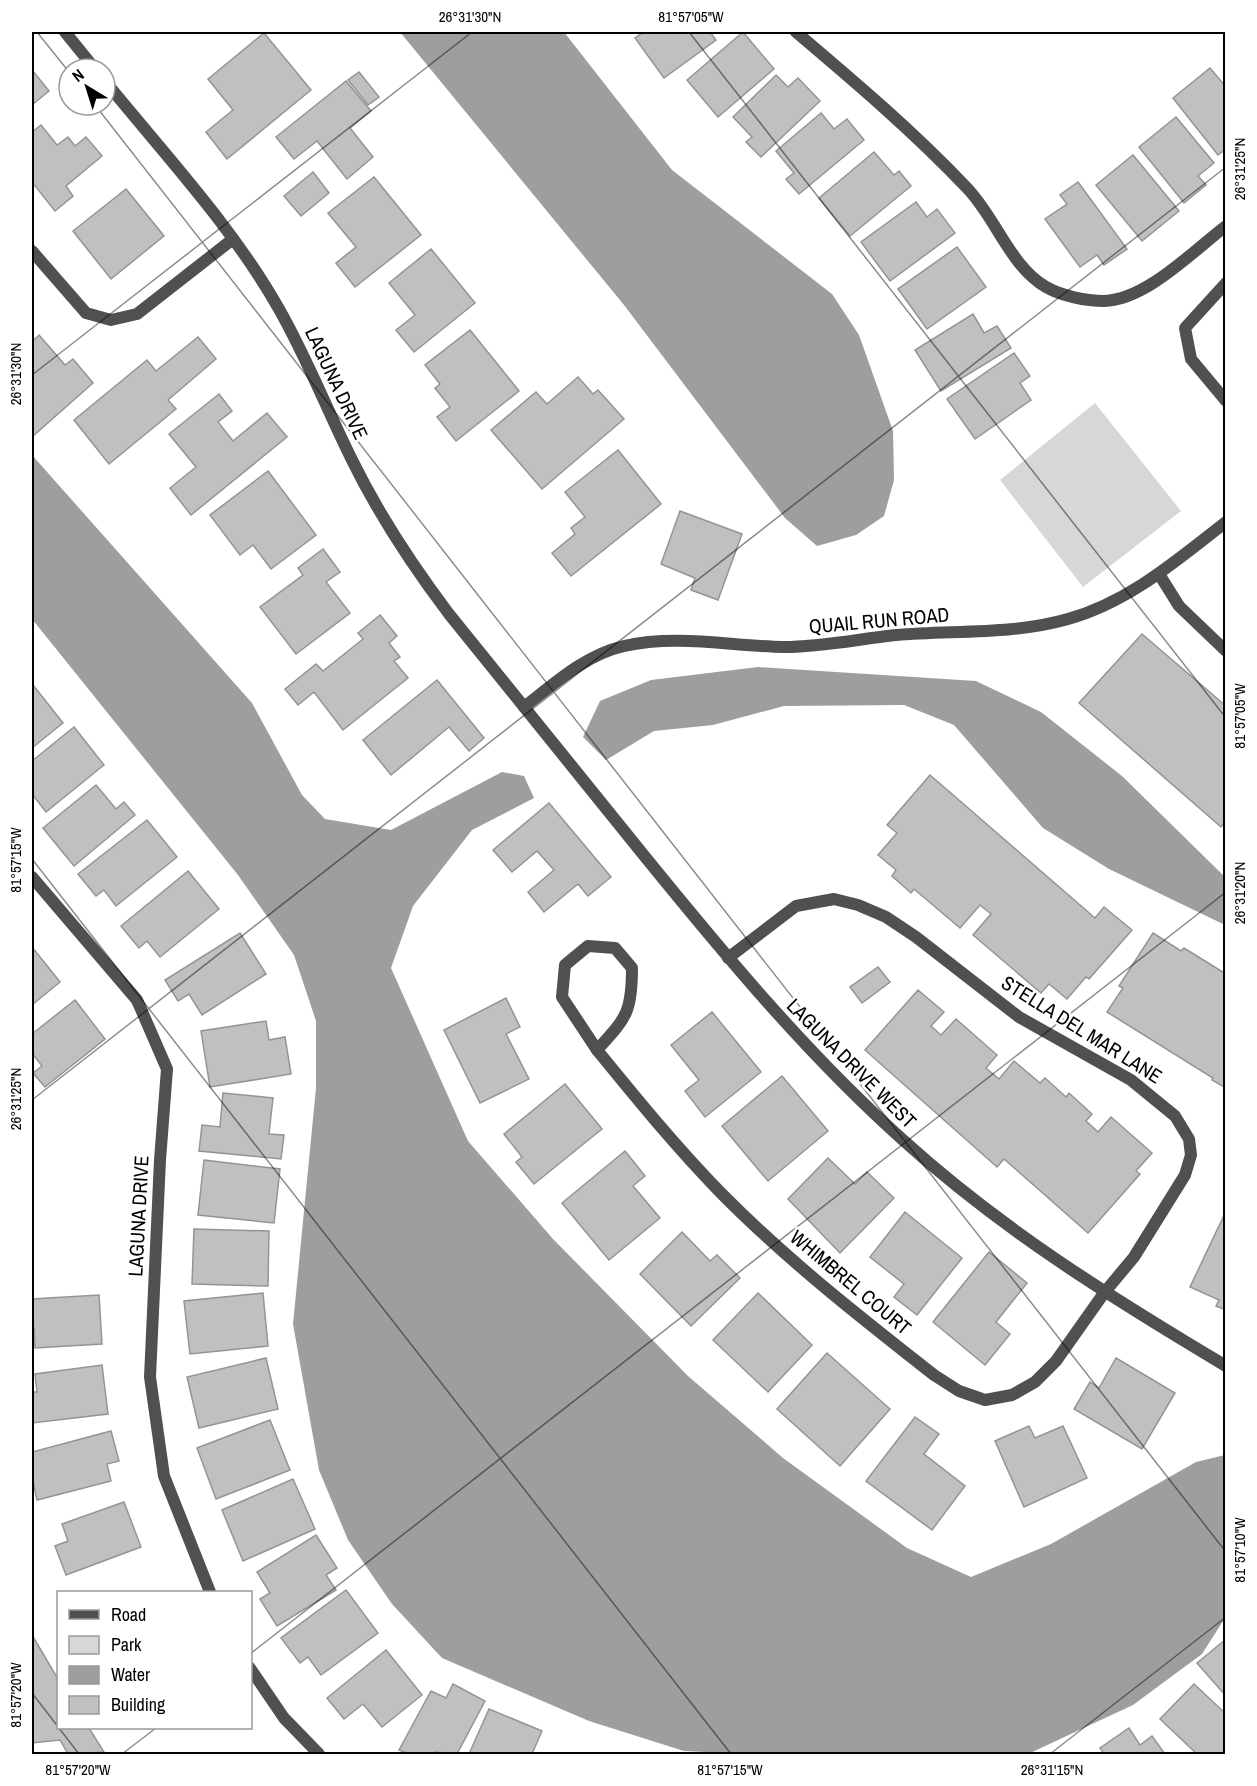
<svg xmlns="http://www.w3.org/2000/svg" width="1257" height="1786" font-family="'Archivo Narrow',sans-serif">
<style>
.green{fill:#d7d7d7}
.water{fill:#9e9e9e}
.building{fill:#c0c0c0;stroke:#949494;stroke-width:1.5}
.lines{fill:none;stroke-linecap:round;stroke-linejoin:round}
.street{stroke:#505050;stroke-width:12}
.ticks{fill:none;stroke:#000;stroke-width:1.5;stroke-opacity:0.45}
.labels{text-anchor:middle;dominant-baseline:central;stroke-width:5;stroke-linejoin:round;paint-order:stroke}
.street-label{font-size:20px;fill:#000;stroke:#fff}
.neatline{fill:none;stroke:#000;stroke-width:2}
.ticks-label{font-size:15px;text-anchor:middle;fill:#000}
</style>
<rect width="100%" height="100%" fill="#fff"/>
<path class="green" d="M1095,403L1181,511L1083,587L1000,480Z"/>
<g class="water">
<path d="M400,32H564L672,170L832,294L859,335L893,431L894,480L884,516L856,535L817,546L785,518L624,305Z"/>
<path d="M32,455L252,703L302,795L325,819L391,830L502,772L524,776L534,798L472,830L413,906L391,968L468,1141L553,1239L688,1376L783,1458L907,1548L971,1577L1051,1544L1196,1462L1225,1455V1618L1202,1654L1133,1705L1028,1754H746L684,1751L589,1721L442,1658L392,1604L348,1540L319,1470L293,1324L316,1088V1021L294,955L238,875L32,619Z"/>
<path d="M758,667L976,681L1041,712L1122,776L1225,877V925L1109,869L1043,828L954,725L904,705L784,706L713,725L654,731L606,760L583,737L600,701L651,680Z"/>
</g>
<g class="building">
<path d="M644,32H710L716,40L664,78L635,38Z"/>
<path d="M743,32L774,69L718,117L687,80Z"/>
<path d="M264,33L311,90L227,159L206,132L233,110L208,79Z"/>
<path d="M1210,68L1226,87V149L1218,155L1173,98Z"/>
<path d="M32,70L49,91L32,105Z"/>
<path d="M359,72L379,97L368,105L348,80Z"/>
<path d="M776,75L788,87L798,78L820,101L761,157L746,142L752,137L733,117Z"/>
<path d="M346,81L371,111L350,128L373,157L347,179L317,141L294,159L276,137Z"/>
<path d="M821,113L834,129L847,119L864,140L799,194L786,179L794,173L776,151Z"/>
<path d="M1176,117L1214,163L1198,176L1206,185L1184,203L1139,147Z"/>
<path d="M41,125L57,145L68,137L75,146L86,137L102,156L66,186L73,196L55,211L32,182V132Z"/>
<path d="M874,152L894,175L899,171L911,186L850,236L819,198Z"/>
<path d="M1133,155L1179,211L1142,241L1096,185Z"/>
<path d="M313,172L329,193L301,216L284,196Z"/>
<path d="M374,177L421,235L355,287L336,263L356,247L328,213Z"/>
<path d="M1078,182L1127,249L1104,265L1097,255L1080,267L1045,219L1067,204L1060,195Z"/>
<path d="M126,189L164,236L111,279L73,231Z"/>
<path d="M916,202L927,217L937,209L955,233L890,281L861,242Z"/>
<path d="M957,247L986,287L927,329L898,289Z"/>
<path d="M431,249L475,303L414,352L396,330L415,315L389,283Z"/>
<path d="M973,314L984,333L997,326L1011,348L941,391L915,350Z"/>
<path d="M470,330L519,391L456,441L437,417L450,407L435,388L440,384L425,365Z"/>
<path d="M39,335L65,365L73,359L93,383L33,436L32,342Z"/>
<path d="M198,337L216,359L168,400L176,409L109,464L74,420L147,360L156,371Z"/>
<path d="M1014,353L1030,376L1020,383L1031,400L975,439L947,399Z"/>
<path d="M578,377L593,394L598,390L624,419L542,489L491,430L536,392L547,404Z"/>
<path d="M219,394L232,411L218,422L233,441L267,413L287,437L191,515L170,488L196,467L169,434Z"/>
<path d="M618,450L661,504L571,576L552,553L575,534L571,528L585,517L565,492Z"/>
<path d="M268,471L316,535L271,569L253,545L240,555L210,515Z"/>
<path d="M680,511L742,534L718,600L691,590L695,578L661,564Z"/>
<path d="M323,549L340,572L326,582L350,613L296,654L260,607L303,575L298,568Z"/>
<path d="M380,615L397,636L389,643L400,657L394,661L408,678L343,730L314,692L298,705L285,689L316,664L323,671L363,639L358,633Z"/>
<path d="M1142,634L1226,706V821L1221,827L1079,703Z"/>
<path d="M437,680L484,738L469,751L449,727L391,775L363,740Z"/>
<path d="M33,685L63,723L32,748V686Z"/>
<path d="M74,727L104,765L46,812L32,794V761Z"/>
<path d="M930,775L1095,918L1104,907L1132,930L1089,979L1086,977L1067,999L1049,984L1041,993L973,935L991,914L980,905L960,928L914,889L911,893L892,876L896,870L878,855L897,833L887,825Z"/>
<path d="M96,785L116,809L124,802L135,815L74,866L43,828Z"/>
<path d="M549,803L611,877L588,896L578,884L544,912L528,892L554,870L537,851L512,872L493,850Z"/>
<path d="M147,820L177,857L116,906L104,890L96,896L78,874Z"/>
<path d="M188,871L219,909L160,957L147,941L139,948L121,926Z"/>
<path d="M240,933L266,974L202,1015L189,994L178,1001L165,980Z"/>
<path d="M1153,933L1181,951L1184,948L1226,974V1088L1212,1080L1213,1078L1107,1012L1123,988L1119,986Z"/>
<path d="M32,947L60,982L32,1005Z"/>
<path d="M878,967L890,982L862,1003L850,987Z"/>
<path d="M918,990L944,1012L931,1026L941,1035L956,1019L997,1055L986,1068L999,1079L1014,1061L1040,1083L1045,1078L1066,1097L1069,1093L1092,1114L1086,1121L1098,1132L1111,1117L1152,1153L1136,1171L1140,1174L1088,1233L1004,1159L997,1167L865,1050Z"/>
<path d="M506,998L520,1027L506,1034L529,1079L480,1103L444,1030Z"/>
<path d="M75,1000L105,1039L45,1087L33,1073L42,1066L32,1053V1034Z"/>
<path d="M712,1012L761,1072L705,1117L685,1091L699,1080L671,1045Z"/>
<path d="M266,1021L269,1040L285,1037L291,1074L210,1087L201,1031Z"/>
<path d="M782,1076L828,1131L768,1181L722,1126Z"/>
<path d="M565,1084L602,1129L534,1184L516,1162L522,1157L504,1134Z"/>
<path d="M223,1093L273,1098L269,1134L284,1135L281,1159L199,1151L202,1125L220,1127Z"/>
<path d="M625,1151L645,1176L633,1186L660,1218L609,1260L562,1203Z"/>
<path d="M828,1158L855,1184L867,1172L894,1198L840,1253L788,1199Z"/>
<path d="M204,1160L280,1169L274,1223L198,1215Z"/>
<path d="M1226,1211V1310L1216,1306L1219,1300L1190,1287Z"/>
<path d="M905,1212L962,1258L917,1315L894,1297L904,1284L870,1257Z"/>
<path d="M194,1229L269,1231L268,1286L192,1284Z"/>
<path d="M682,1232L710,1261L717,1255L740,1278L691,1326L640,1274Z"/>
<path d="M989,1252L1027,1283L996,1322L1010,1334L985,1365L933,1322Z"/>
<path d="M263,1293L268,1346L190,1354L184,1301Z"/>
<path d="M758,1293L812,1345L768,1392L713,1340Z"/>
<path d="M99,1295L102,1344L35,1348L34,1328H32V1299Z"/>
<path d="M827,1353L890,1409L840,1466L777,1409Z"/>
<path d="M266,1358L278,1409L199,1428L187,1377Z"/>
<path d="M1116,1358L1175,1393L1142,1449L1074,1409L1090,1382L1099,1388Z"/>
<path d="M102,1365L108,1414L32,1423V1392H37L35,1374Z"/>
<path d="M915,1417L939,1434L924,1454L965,1486L932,1530L866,1481Z"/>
<path d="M270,1420L290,1470L216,1499L197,1448Z"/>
<path d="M1029,1426L1035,1438L1063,1426L1087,1478L1024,1507L995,1441Z"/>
<path d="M111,1431L119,1461L107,1464L111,1481L37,1500L32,1477V1452Z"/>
<path d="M293,1479L315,1529L243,1561L222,1510Z"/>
<path d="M124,1502L141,1547L66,1575L55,1546L68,1541L62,1524Z"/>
<path d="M316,1535L337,1568L326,1575L336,1590L277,1626L260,1599L270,1593L257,1572Z"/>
<path d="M346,1590L378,1633L321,1675L308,1657L300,1663L281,1638Z"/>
<path d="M32,1635L58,1679V1728H89L104,1752L68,1754L60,1740L32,1743Z"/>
<path d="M1226,1639V1696L1197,1663Z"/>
<path d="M386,1650L422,1695L382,1727L363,1704L344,1719L327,1698Z"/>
<path d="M453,1684L485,1701L457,1754L435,1752L433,1754H409L399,1750L431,1691L446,1698Z"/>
<path d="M1194,1684L1226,1714V1754H1197L1160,1719Z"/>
<path d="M489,1709L542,1731L532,1754H469Z"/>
<path d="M1129,1728L1140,1745L1152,1736L1165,1754H1104L1100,1748Z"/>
</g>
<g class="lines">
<g class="street">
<path d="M65,32L95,69"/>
<path d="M796,32C855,82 914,132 967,188C996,218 1010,266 1046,287C1062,296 1086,301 1104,301C1146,300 1193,251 1226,226"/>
<path d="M105,81C165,155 232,226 279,309C307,358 327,410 352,460C379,515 412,565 449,614C513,694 578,773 642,853C724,954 806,1053 903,1140C1001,1229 1112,1298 1226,1366"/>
<path d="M32,251L86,313L111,320L137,314L233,239"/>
<path d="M1226,283L1185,328L1191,359L1226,401"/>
<path d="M1159,574L1179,606L1226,651"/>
<path d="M524,707C555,683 585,655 624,646C676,634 731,646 783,647C822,647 858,639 896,635C953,630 1012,635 1068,619C1129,602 1177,560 1226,522"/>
<path d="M32,877L137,1000L167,1069L160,1160L150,1377L164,1476L210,1592"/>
<path d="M588,946L615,948L632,968C632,1013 626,1018 597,1050L562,997L565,965Z"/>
<path d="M597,1050C637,1099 676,1147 720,1192C786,1259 860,1317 934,1375L959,1391L985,1400L1012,1395L1035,1382L1056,1361L1104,1293L1134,1257L1185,1175L1191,1155L1189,1139L1175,1116L1131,1080L1019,1017L916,937L886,917L858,905L834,899L796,906L728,958"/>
<path d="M250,1668L284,1718L319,1754"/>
</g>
</g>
<path class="ticks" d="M37,32L69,72M689,32L1226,718M95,105L1226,1552M32,375L472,32M32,859L731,1754M32,1100L1226,167M250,1654L1226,892M32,1693L79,1754M122,1754L156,1728M1050,1754L1226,1617"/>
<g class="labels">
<g class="street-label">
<text transform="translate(337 383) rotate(65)">LAGUNA DRIVE</text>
<text transform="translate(879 620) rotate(-5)">QUAIL RUN ROAD</text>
<text transform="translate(1082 1029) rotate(32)">STELLA DEL MAR LANE</text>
<text transform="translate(852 1063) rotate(45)">LAGUNA DRIVE WEST</text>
<text transform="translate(138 1216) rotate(-87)">LAGUNA DRIVE</text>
<text transform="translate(851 1282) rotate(40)">WHIMBREL COURT</text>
</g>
</g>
<rect width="1257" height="1786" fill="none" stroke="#ffffff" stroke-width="66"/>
<rect x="57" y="1591" width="195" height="138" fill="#ffffff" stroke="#999999" stroke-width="1.5"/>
<rect x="69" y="1610" width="30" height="9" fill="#505050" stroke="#999999" stroke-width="1.5"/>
<text x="111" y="1621" font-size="18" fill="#000000">Road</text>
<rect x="69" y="1636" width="30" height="18" fill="#d7d7d7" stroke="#999999" stroke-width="1.5"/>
<text x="111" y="1651" font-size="18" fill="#000000">Park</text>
<rect x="69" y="1666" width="30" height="18" fill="#9e9e9e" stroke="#999999" stroke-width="1.5"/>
<text x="111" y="1681" font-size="18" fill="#000000">Water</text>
<rect x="69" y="1696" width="30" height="18" fill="#c0c0c0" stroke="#999999" stroke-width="1.5"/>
<text x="111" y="1711" font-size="18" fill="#000000">Building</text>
<g transform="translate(87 87) rotate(322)"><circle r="28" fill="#ffffff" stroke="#999999" stroke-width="1.5"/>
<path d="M0-4.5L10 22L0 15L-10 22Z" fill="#000000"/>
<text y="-9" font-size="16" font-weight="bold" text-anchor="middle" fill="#000000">N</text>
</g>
<rect x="33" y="33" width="1191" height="1720" class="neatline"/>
<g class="ticks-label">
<text x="470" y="22">26°31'30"N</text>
<text x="691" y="22">81°57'05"W</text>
<text transform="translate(1240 169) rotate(-90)" y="5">26°31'25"N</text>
<text transform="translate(16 374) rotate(-90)" y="5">26°31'30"N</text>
<text transform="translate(1240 716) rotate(-90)" y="5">81°57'05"W</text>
<text transform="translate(16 860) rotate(-90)" y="5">81°57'15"W</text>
<text transform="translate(1240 893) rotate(-90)" y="5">26°31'20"N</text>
<text transform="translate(16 1099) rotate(-90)" y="5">26°31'25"N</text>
<text transform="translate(1240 1550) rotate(-90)" y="5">81°57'10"W</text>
<text transform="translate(16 1695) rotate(-90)" y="5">81°57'20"W</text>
<text x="78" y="1775">81°57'20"W</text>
<text x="730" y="1775">81°57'15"W</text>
<text x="1052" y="1775">26°31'15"N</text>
</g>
</svg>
